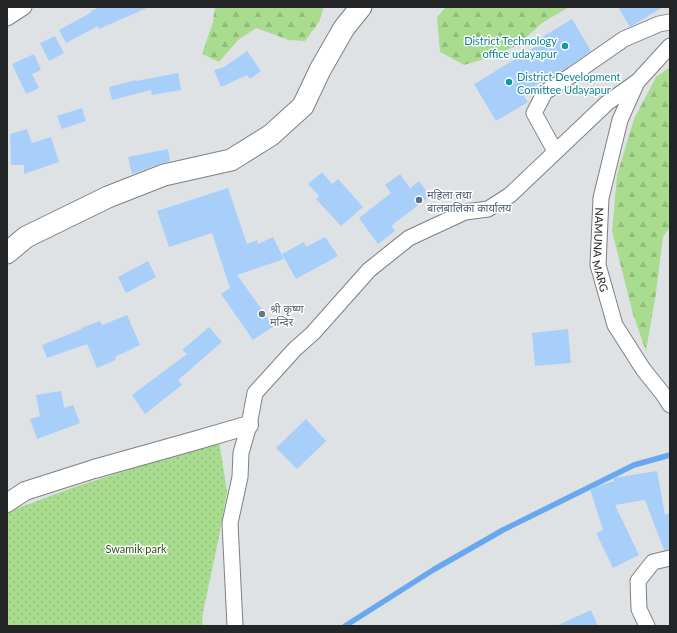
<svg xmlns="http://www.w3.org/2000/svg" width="677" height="633" font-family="Lato,'Noto Sans Devanagari',sans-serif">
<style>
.forest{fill:url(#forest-firs)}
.park{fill:url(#park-dots)}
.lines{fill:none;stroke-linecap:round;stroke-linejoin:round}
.stream{stroke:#68a8ee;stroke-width:5.5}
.building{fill:#a7cffa}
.minor-casing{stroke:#7d8082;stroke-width:17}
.tertiary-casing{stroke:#7d8082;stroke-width:20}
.secondary-casing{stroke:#7d8082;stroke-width:23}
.minor{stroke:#fff;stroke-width:15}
.tertiary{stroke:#fff;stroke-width:18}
.secondary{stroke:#fff;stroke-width:21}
.culture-dot{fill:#0f9aa8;stroke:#fff;stroke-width:1.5}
.service-dot{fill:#5c6f8a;stroke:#fff;stroke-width:1.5}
.worship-dot{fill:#6b7280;stroke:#fff;stroke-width:1.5}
.labels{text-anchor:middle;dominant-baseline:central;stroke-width:3;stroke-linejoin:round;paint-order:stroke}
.culture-label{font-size:11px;fill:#0d838f;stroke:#fff;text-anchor:end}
.service-label{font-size:11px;fill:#4e5e75;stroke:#fff;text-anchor:start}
.street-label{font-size:11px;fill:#242526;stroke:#fff}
.worship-label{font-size:11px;fill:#5b616d;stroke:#fff;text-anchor:start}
.park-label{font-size:11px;fill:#2c4f18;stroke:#fff}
</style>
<defs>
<pattern id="forest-firs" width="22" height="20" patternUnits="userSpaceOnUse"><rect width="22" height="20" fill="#a9dc8f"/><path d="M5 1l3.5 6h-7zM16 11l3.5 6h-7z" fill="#91bd7b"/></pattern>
<pattern id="park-dots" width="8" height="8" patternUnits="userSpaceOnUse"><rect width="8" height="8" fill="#a9dc8f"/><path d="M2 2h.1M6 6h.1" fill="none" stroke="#91bd7b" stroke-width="1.8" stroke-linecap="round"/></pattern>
</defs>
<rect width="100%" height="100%" fill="#dfe2e5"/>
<g class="forest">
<path d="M215,7H324L319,22L305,41L289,40L256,28L238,40L219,62L202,54L213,22Z"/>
<path d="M446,7H569L542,23L518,45L488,58L464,65L440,52L437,17Z"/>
<path d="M670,67V227L663,237L656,293L646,351L633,314L612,231L617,175L634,119L656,77Z"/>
</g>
<path class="park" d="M219,440L227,492L219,537L202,617L203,626H7V512L72,488Z"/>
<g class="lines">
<path class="stream" d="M345,626L433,570L503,530L634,465L670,455"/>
</g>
<g class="building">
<path d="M100,7H149L99,29L98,26L66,43L59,30L92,12L91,11Z"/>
<path d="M618,7H663L630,27Z"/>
<path d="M572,19L591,51L568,67L522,93L528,102L496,121L474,84L540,44L537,40Z"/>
<path d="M55,36L64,53L49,61L40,43Z"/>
<path d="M247,51L261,71L250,79L247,75L221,87L214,70L224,67Z"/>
<path d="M34,54L41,70L32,74L39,88L26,94L12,64Z"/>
<path d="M178,73L181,90L152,95L151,90L112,100L109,87L136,80V81Z"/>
<path d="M82,108L86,121L62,129L57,116Z"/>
<path d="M27,129L32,143L51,137L59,162L24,174V165H11L10,134Z"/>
<path d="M168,149L170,161L160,164L132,174L128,157Z"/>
<path d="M322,172L332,184L338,179L363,207L341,226L316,199L319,196L308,184Z"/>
<path d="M400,174L410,188L419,181L430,196L391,226L395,231L378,244L359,218L391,193L385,185Z"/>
<path d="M228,188L247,244L257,240L258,244L273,237L284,259L237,275L274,326L253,340L221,294L230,288L212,233L169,247L157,211Z"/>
<path d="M325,237L338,256L296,279L282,254L304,242L306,247Z"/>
<path d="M148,261L156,277L126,293L118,277Z"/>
<path d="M127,315L140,345L115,357L116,360L97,368L87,344L47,358L42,345L82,329L81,328L100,321L102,325Z"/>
<path d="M209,327L222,342L178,380L182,385L145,414L132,395L187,354L182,350Z"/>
<path d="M568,329L571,363L535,366L532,333Z"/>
<path d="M61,391L64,408L73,405L80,423L37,439L30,419L40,416L36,395Z"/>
<path d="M306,419L326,441L297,469L276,448Z"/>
<path d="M657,471L665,515L670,513V549L664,550L645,500L615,505L639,555L613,568L596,533L603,530L590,489L614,481L613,478Z"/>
<path d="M591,610L598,626H556Z"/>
</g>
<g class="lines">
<g class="minor-casing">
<g id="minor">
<path d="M7,18L24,7"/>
<path id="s1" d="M637,82L620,120L601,198L598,265L615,325L643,369L663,394L670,405"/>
<path d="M555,151L534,113L545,92L572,75L624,39L659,24L670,22"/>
<path d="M235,626L230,523L240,477L241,453L249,425L255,393L295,349L313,333L369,270L409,238L465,212L488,209L510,195L607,103L638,81L670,46"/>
<path d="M647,626L639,609L638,581L653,562L670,558"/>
</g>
</g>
<g class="tertiary-casing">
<path id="tertiary" d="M7,503L25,491L94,469L194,441L249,425"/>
</g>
<g class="secondary-casing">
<path id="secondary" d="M7,253L26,237L108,197L164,175L231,160L271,135L303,106L320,70L344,28L361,7"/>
</g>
<use href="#minor" class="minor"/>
<use href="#tertiary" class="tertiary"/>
<use href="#secondary" class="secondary"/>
</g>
<g class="culture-dot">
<circle cx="565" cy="46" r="4"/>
<circle cx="509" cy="82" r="4"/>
</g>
<circle class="service-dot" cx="419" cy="200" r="4"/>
<circle class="worship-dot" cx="262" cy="314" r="4"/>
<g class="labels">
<g class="culture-label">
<text x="557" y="40">District Technology<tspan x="557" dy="13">office udayapur</tspan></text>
<text x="517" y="76" text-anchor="start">District Development<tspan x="517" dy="13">Comittee Udayapur</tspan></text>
</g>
<g class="service-label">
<text x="427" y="194">महिला तथा<tspan x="427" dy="13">बालबालिका कार्यालय</tspan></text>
</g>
<g class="street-label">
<text stroke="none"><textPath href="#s1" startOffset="174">NAMUNA MARG</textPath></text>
</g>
<g class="worship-label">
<text x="270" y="308">श्री कृष्ण<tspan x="270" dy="13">मन्दिर</tspan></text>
</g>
<g class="park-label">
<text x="136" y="548">Swamik park</text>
</g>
</g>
<rect width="677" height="633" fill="none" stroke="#242526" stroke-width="16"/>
</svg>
